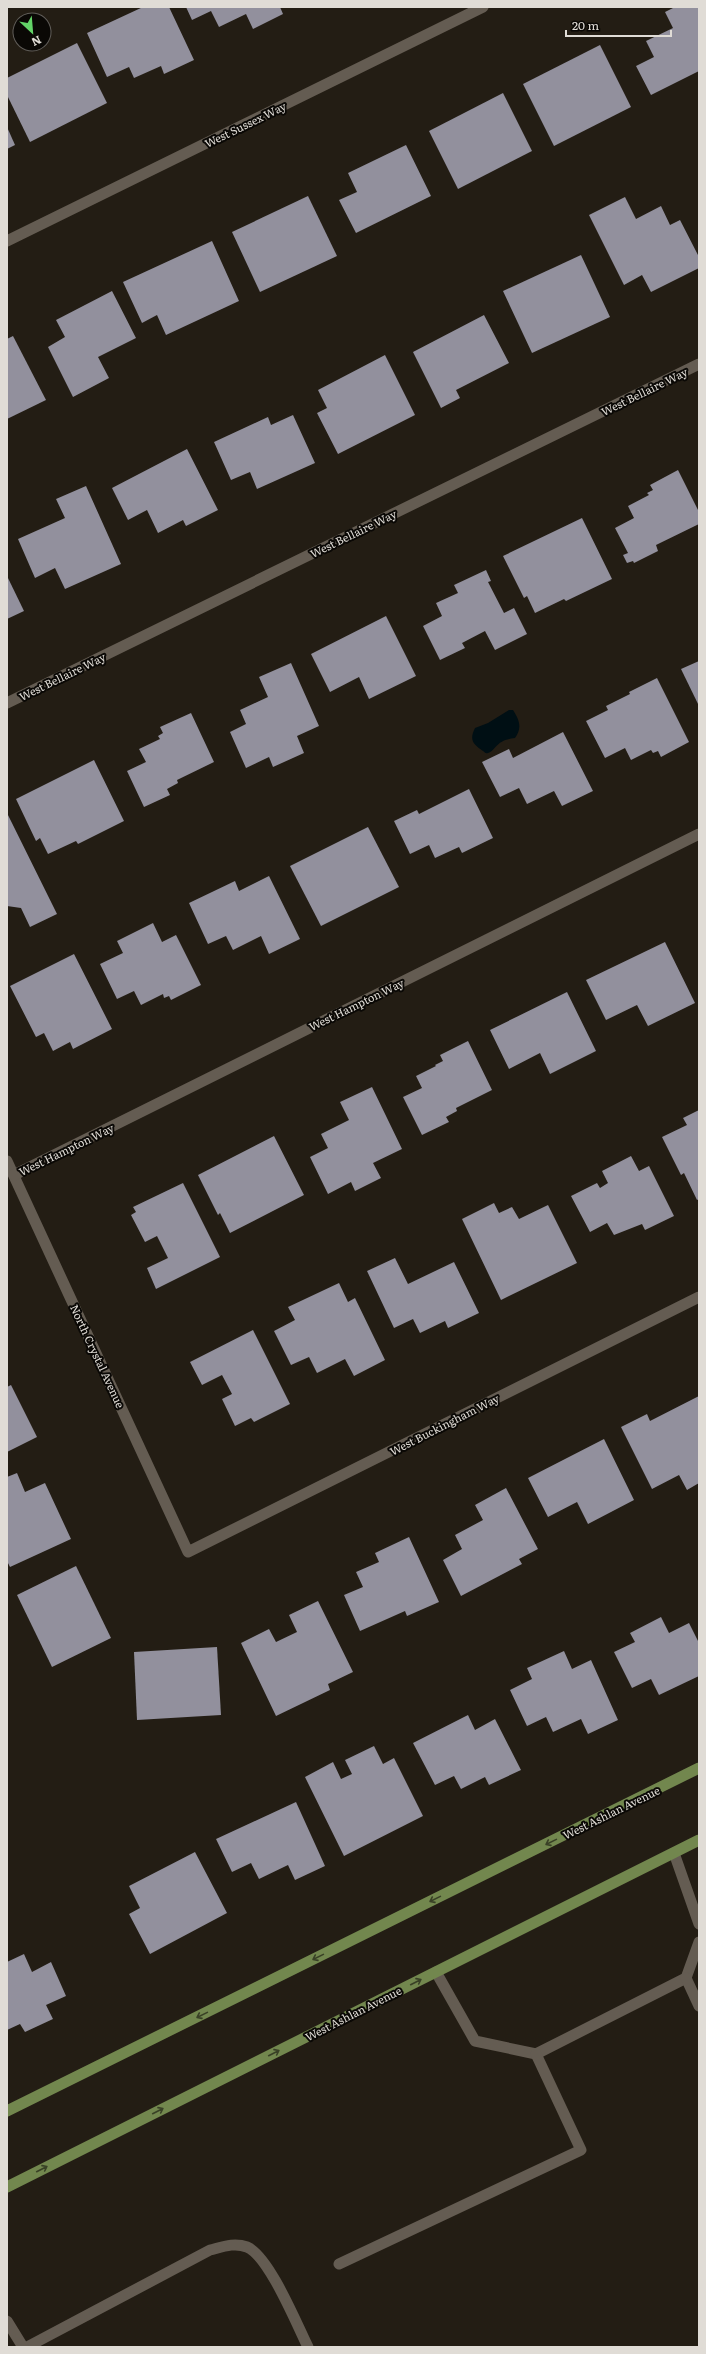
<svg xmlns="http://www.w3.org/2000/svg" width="706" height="2354" font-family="Literata,serif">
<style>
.water{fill:#000f14}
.building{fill:#92909d}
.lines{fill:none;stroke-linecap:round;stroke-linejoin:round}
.service{stroke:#645c52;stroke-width:11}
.minor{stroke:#645c52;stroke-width:11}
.primary{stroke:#72874e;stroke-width:11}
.oneway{stroke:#394126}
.labels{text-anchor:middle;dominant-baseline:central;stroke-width:4;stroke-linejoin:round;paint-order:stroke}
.street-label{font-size:11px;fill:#e0dcd6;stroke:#0a0805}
</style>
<rect width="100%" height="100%" fill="#231d14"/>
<path class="water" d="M509,710H513C520,721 522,728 515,738C495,740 497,750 488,753C485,754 485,752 483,751C473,744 469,740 475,728L488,723Z"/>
<g class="building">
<path d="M143,7H169L194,60L164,74L161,66L134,78L129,67L107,77L87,33Z"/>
<path d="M186,7H280L283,14L253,29L246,14L219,27L211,11L192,20Z"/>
<path d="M675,7H699V71L651,95L636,66L654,57L646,41L673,28L665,12Z"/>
<path d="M77,43L107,103L30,142L7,95V78Z"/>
<path d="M600,45L631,107L554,146L523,84Z"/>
<path d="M503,93L532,151L458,189L429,131Z"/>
<path d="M7,127L15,145L7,149Z"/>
<path d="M406,145L431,196L356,233L339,200L357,192L348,173Z"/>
<path d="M308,196L337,256L260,292L232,232Z"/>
<path d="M625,197L636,219L661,206L670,225L680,220L699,257V268L651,292L642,275L624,285L589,215Z"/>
<path d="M212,241L239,301L166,335L157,315L142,323L123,282Z"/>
<path d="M581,255L610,317L532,353L503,291Z"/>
<path d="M112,291L136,338L98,357L109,378L73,397L48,347L65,337L56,320Z"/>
<path d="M484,315L509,363L456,390L460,398L441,408L413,352Z"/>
<path d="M13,336L46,400L7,419V339Z"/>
<path d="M385,355L415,415L338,454L317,413L327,408L318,390Z"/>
<path d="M293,415L315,463L257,489L250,472L231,480L214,442L268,417L271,425Z"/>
<path d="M187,449L218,510L186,526L183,520L158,533L147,510L128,520L112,488Z"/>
<path d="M678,470L699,512V524L656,545L658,551L634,563L633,561L627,563L623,555L628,553L615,528L634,518L628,506L649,495L647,493L653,490L650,485Z"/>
<path d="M86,486L121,564L65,589L55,568L35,578L18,539L65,518L56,499Z"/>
<path d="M582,518L612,579L566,601L564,599L535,613L527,596L524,598L503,556Z"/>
<path d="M486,570L491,581L488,582L504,613L514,608L527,634L495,650L485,631L462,643L465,648L440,660L423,626L442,616L436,603L458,593L454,585Z"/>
<path d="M7,576L24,611L7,619Z"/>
<path d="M386,616L416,676L369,699L359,677L330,692L311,654Z"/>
<path d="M699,661V706L681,669Z"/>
<path d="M291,663L319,726L297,736L304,753L273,767L269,757L246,768L230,732L246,724L240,710L268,697L259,677Z"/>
<path d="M657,678L689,742L661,757L658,751L653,753L651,750L631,760L625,748L605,758L586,721L608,710L606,706L630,694L629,692Z"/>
<path d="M191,713L214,762L177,780L178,783L167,789L170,795L144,807L127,771L146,762L139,749L160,739L158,736L163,733L160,727Z"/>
<path d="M563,732L593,791L562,806L554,791L527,804L519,788L500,797L482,762L509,749L513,758Z"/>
<path d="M94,760L124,821L78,844L76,841L48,854L40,838L36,841L16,799Z"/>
<path d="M469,789L493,838L462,853L459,847L435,858L429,845L410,854L394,821L417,810L419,814Z"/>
<path d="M7,813L57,914L30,927L21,908L7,906Z"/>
<path d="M368,827L399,887L321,926L290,866Z"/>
<path d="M269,876L300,939L269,954L261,936L233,950L226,936L208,944L189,903L235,881L239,891Z"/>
<path d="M153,923L162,942L176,935L201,985L171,1000L169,996L164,998L163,994L141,1005L134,991L117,999L100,964L123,953L117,941Z"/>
<path d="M665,942L695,1003L648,1026L637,1005L606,1020L586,980Z"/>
<path d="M74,954L112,1029L73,1049L70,1042L53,1051L44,1033L36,1037L10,986Z"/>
<path d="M567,992L596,1051L550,1074L540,1053L509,1069L490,1030Z"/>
<path d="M468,1041L492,1090L456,1108L457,1111L446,1117L449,1122L422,1135L403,1097L422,1088L416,1076L436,1066L435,1065L443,1061L440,1055Z"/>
<path d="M372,1087L402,1149L373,1163L381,1178L355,1191L351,1182L328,1194L310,1157L328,1148L321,1134L349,1120L340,1102Z"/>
<path d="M699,1110V1199L697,1200L684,1173L681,1175L662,1137L687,1125L683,1118Z"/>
<path d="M274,1136L304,1195L230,1233L220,1213L218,1215L198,1175Z"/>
<path d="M631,1156L639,1171L649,1166L674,1216L645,1230L642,1224L614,1235L607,1223L590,1232L571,1196L597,1183L600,1188L608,1183L602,1171Z"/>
<path d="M183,1183L220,1257L156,1289L147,1268L168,1258L157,1236L145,1242L131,1215L136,1212L133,1207Z"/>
<path d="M494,1203L499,1213L512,1207L519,1219L548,1205L577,1263L501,1300L462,1219Z"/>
<path d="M395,1258L408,1284L454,1262L479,1313L448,1328L445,1321L420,1333L413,1319L394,1328L367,1271Z"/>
<path d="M339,1283L348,1302L355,1298L385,1360L354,1376L345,1359L317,1373L309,1357L291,1365L274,1331L295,1320L288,1307Z"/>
<path d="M253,1330L290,1404L254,1422L251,1418L235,1426L222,1399L232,1394L222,1375L202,1385L190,1362Z"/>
<path d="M11,1385L37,1437L7,1452V1387Z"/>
<path d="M699,1396V1483L687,1490L679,1475L652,1489L621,1427L647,1414L650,1421Z"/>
<path d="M604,1439L634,1500L588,1524L577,1502L548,1517L528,1478Z"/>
<path d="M17,1473L25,1492L45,1483L71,1539L10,1567L7,1561V1477Z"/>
<path d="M506,1488L538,1549L519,1559L522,1564L461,1596L443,1560L462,1549L455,1535L483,1520L475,1505Z"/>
<path d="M409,1537L439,1602L407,1616L405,1611L360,1631L344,1595L363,1587L356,1572L379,1562L375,1553Z"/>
<path d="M76,1566L111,1638L52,1667L17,1595Z"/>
<path d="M318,1601L353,1672L328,1684L330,1690L276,1716L241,1643L269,1629L276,1642L297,1632L289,1615Z"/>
<path d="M661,1617L669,1633L689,1623L699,1643V1676L659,1695L651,1679L632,1688L614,1652L635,1642L630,1633Z"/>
<path d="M217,1647L221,1715L137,1720L134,1652Z"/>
<path d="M564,1651L572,1669L591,1660L618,1720L588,1734L581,1719L553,1732L546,1717L527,1726L510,1690L532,1679L527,1668Z"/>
<path d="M468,1715L475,1730L495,1719L521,1770L489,1785L485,1777L461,1789L454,1776L435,1785L413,1743Z"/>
<path d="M374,1746L383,1764L394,1758L423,1816L344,1856L305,1777L333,1762L341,1779L352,1774L345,1760Z"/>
<path d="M296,1802L325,1866L295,1880L288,1865L259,1879L251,1863L232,1872L216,1839Z"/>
<path d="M195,1852L227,1913L150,1954L129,1914L140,1908L129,1886Z"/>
<path d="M24,1954L32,1972L51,1962L66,1996L46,2005L53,2019L25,2032L20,2024L7,2030V1962Z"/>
</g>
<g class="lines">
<g class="service">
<path d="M674,1853L699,1924"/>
<path d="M436,1972L475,2041L536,2054L686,1978L699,1942"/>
<path d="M686,1978L699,2006"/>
<path d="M339,2264L581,2150L536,2054"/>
<path d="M27,2347L210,2250C222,2247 234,2242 247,2247C269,2256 297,2325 308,2347"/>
</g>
<g class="minor">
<path d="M7,241L483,7"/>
<path d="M7,703L699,364"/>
<path d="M7,1161L188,1552L699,1297"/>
<path d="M14,1175L699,834"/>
<path d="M7,2321L23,2347"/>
</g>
<g class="primary">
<path d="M7,2111L699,1768"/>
<path d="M7,2187L699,1840"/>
</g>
</g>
<defs><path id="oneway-shaft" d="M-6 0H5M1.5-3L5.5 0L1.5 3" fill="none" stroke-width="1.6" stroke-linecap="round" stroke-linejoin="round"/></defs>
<g class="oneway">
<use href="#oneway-shaft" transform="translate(551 1842) rotate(154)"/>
<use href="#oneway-shaft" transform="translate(435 1899) rotate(154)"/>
<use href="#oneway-shaft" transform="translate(318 1957) rotate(154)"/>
<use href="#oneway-shaft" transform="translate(416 1982) rotate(-27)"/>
<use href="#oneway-shaft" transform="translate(202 2015) rotate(154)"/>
<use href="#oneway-shaft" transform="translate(274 2053) rotate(-27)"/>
<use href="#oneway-shaft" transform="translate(158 2111) rotate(-27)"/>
<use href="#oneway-shaft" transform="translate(42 2169) rotate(-27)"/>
</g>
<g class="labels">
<g class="street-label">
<text transform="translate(245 124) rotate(-26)">West Sussex Way</text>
<text transform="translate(644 391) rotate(-26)">West Bellaire Way</text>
<text transform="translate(353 533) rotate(-26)">West Bellaire Way</text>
<text transform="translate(62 676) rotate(-26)">West Bellaire Way</text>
<text transform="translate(356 1004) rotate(-26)">West Hampton Way</text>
<text transform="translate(66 1149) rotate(-26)">West Hampton Way</text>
<text transform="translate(98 1356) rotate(65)">North Crystal Avenue</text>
<text transform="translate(444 1424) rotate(-27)">West Buckingham Way</text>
<text transform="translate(611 1812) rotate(-26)">West Ashlan Avenue</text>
<text transform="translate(353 2013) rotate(-27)">West Ashlan Avenue</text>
</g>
</g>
<rect width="706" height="2354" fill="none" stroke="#e0dcd6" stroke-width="16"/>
<g transform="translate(32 32) rotate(154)"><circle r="19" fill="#0a0805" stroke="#605d59"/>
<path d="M0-3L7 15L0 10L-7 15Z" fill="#63d468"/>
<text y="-6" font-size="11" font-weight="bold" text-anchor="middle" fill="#e0dcd6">N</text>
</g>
<path d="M566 30v6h105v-6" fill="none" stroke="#e0dcd6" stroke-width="2"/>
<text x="572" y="30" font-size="12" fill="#e0dcd6" stroke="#0a0805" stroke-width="3" paint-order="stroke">20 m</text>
</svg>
